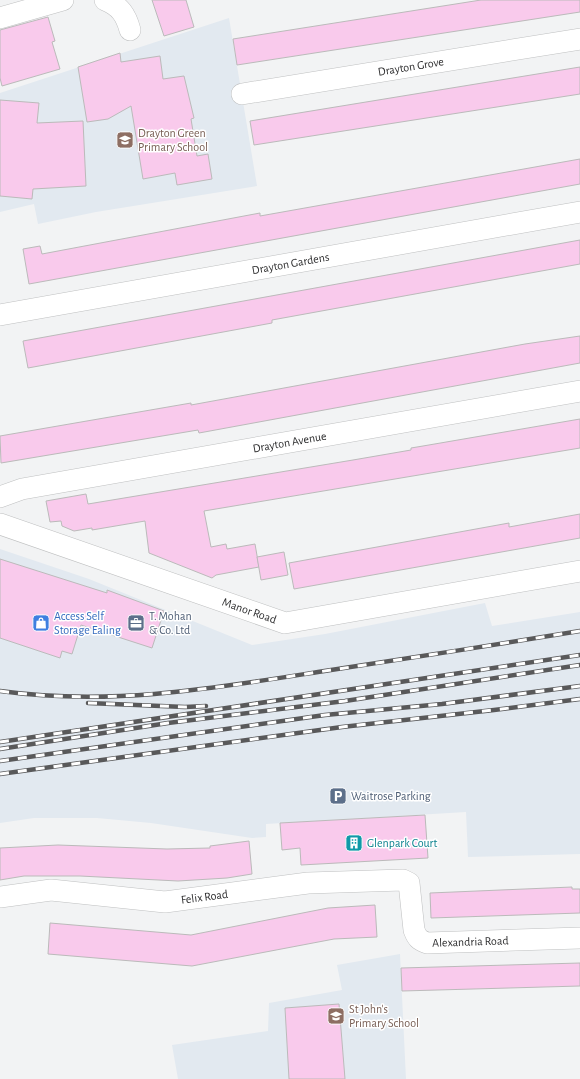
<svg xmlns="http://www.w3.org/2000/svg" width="580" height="1079" font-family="'Alegreya Sans',sans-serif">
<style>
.built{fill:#e2e9f0}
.building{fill:#f9caec;stroke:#bbbaba}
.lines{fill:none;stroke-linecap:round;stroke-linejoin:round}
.minor-casing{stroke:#bfc0c1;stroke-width:22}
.minor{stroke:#fff;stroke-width:21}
.rail-casing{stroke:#59595a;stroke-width:4.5}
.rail{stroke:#fff;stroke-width:3;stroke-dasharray:9;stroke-linecap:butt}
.labels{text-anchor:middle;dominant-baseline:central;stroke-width:3;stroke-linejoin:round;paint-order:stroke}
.street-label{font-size:12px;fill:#2d2d2e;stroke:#fff}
.education-label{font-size:12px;fill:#785e54;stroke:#fff;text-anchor:start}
.shop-label{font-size:12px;fill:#366cbe;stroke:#fff;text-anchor:start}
.service-label{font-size:12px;fill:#4e5e75;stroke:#fff;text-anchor:start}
.culture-label{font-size:12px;fill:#0d838f;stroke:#fff;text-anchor:start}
</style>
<rect width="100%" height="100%" fill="#f2f3f4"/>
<g class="built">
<path d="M229,18L257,186L96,212L38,224L34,204L0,212V93Z"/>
<path d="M0,549L89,579L252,645L325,634L485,603L492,626L580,612V854L468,857L466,812L266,824V837L252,838L151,823L97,818H34L0,823Z"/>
<path d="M400,954L406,1079H178L172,1045L268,1031L269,1003L342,990L337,965Z"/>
</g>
<g class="building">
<path d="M152,0H186L194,27L164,36Z"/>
<path d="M481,0H580V12L237,65L233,39Z"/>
<path d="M48,17L55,41L52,42L60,69L2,86L0,78V30Z"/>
<path d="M120,53L121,62L160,56L163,79L184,76L194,118L191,119L197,156L208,154L212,179L177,185L175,173L143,179L131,106L108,119L87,122L78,67Z"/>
<path d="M580,67V94L254,145L250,121Z"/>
<path d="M0,100L39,103L37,123L83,121L86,186L33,189L32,199L0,196Z"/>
<path d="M580,159V184L29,284L23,249L40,246L42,254L260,213V216Z"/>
<path d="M580,240V264L272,320V323L28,368L23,341Z"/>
<path d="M580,336V363L199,433L198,430L1,463L0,436L191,403V405L525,344Z"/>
<path d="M580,419V448L204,511L211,547L226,544L227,549L255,544L259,567L216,575L212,578L149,553L145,521L92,530V528L74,531L62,526L61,521L50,522L46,501L86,494L88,504L353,460L411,450V448L423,446Z"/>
<path d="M580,514V538L294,589L289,563L509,523V527Z"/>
<path d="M284,552L288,575L261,580L257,557Z"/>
<path d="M0,559L107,593V590L164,611L152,648L81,625L72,654L62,651L60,658L0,638Z"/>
<path d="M425,815L428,858L301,865L300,848L282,850L280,823Z"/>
<path d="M249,841L252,874L227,878L178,881L80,876H24L0,880V848L58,845L167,849L210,848V846Z"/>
<path d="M572,887V889H580V913L431,918L430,893Z"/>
<path d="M375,905L377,937L334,939L192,966L48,954L50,923L191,935L328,908Z"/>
<path d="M580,963V986L402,991L401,968Z"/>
<path d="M339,1004L345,1079H289L285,1008Z"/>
</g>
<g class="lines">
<g class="minor-casing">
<g id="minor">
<path d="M105,0C120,6 126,15 130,30"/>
<path d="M0,18L63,0"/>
<path id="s1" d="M242,94L580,39"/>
<path id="s2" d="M0,315L580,212"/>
<path id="s3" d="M0,497L22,489L580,391"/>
<path id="s4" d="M0,524L285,623L580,571"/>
<path id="s5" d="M0,897L51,890L165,902L308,883L403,880L409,883L414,930C417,938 419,940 427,943L580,938"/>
</g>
</g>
<use href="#minor" class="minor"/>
<g class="rail-casing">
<g id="rail">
<path d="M0,691C109,706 210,689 318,672C405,659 493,645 580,631"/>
<path d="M88,703L185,707L206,706"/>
<path d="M0,742L580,655"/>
<path d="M0,749L168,723L345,701L580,665"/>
<path d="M0,761L325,715L442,704L580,686"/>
<path d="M0,774L342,727L494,710L580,699"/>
</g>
</g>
<use href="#rail" class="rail"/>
</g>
<defs>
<g id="school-square" transform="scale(0.9)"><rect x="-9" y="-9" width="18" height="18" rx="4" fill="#8d6e63" stroke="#fff"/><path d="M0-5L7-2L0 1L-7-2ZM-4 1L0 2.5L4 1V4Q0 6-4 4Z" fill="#fff"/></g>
<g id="shop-square" transform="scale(0.9)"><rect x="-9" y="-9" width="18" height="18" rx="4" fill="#3f7fe0" stroke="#fff"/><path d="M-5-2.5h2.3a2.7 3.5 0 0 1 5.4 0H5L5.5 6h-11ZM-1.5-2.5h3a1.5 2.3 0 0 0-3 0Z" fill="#fff"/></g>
<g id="office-square" transform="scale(0.9)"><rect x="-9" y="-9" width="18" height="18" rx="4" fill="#5c6f8a" stroke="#fff"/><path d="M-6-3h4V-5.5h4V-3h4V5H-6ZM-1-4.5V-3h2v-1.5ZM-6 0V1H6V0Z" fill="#fff"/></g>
<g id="parking-square" transform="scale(0.9)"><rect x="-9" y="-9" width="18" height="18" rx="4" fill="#5c6f8a" stroke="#fff"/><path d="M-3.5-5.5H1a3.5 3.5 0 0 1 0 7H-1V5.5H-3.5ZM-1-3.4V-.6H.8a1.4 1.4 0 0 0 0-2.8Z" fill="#fff"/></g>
<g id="building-square" transform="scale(0.9)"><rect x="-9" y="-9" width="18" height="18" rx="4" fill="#0f9aa8" stroke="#fff"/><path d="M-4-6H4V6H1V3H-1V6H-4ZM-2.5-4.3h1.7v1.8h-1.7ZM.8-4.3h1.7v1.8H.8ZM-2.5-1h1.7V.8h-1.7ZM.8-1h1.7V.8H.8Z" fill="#fff"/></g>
</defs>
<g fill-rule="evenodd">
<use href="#school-square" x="125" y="140"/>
<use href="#shop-square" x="41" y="623"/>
<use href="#office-square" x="136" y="623"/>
<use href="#parking-square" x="338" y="796"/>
<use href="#building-square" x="354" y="843"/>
<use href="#school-square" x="336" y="1016"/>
</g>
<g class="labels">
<g class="street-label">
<text stroke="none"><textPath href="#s1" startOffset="171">Drayton Grove</textPath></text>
<text stroke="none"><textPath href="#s2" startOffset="295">Drayton Gardens</textPath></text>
<text stroke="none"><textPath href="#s3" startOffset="295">Drayton Avenue</textPath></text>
<text stroke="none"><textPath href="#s4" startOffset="264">Manor Road</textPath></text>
<text stroke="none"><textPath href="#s5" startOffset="206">Felix Road</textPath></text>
<text stroke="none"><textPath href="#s5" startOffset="522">Alexandria Road</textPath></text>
</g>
<g class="education-label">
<text x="138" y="133">Drayton Green<tspan x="138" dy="14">Primary School</tspan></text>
<text x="349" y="1009">St John's<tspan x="349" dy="14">Primary School</tspan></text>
</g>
<g class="shop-label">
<text x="54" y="616">Access Self<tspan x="54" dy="14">Storage Ealing</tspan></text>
</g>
<g class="service-label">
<text x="149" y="616">T. Mohan<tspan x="149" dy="14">&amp; Co. Ltd</tspan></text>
<text x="351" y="796">Waitrose Parking</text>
</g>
<g class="culture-label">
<text x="367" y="843">Glenpark Court</text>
</g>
</g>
</svg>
